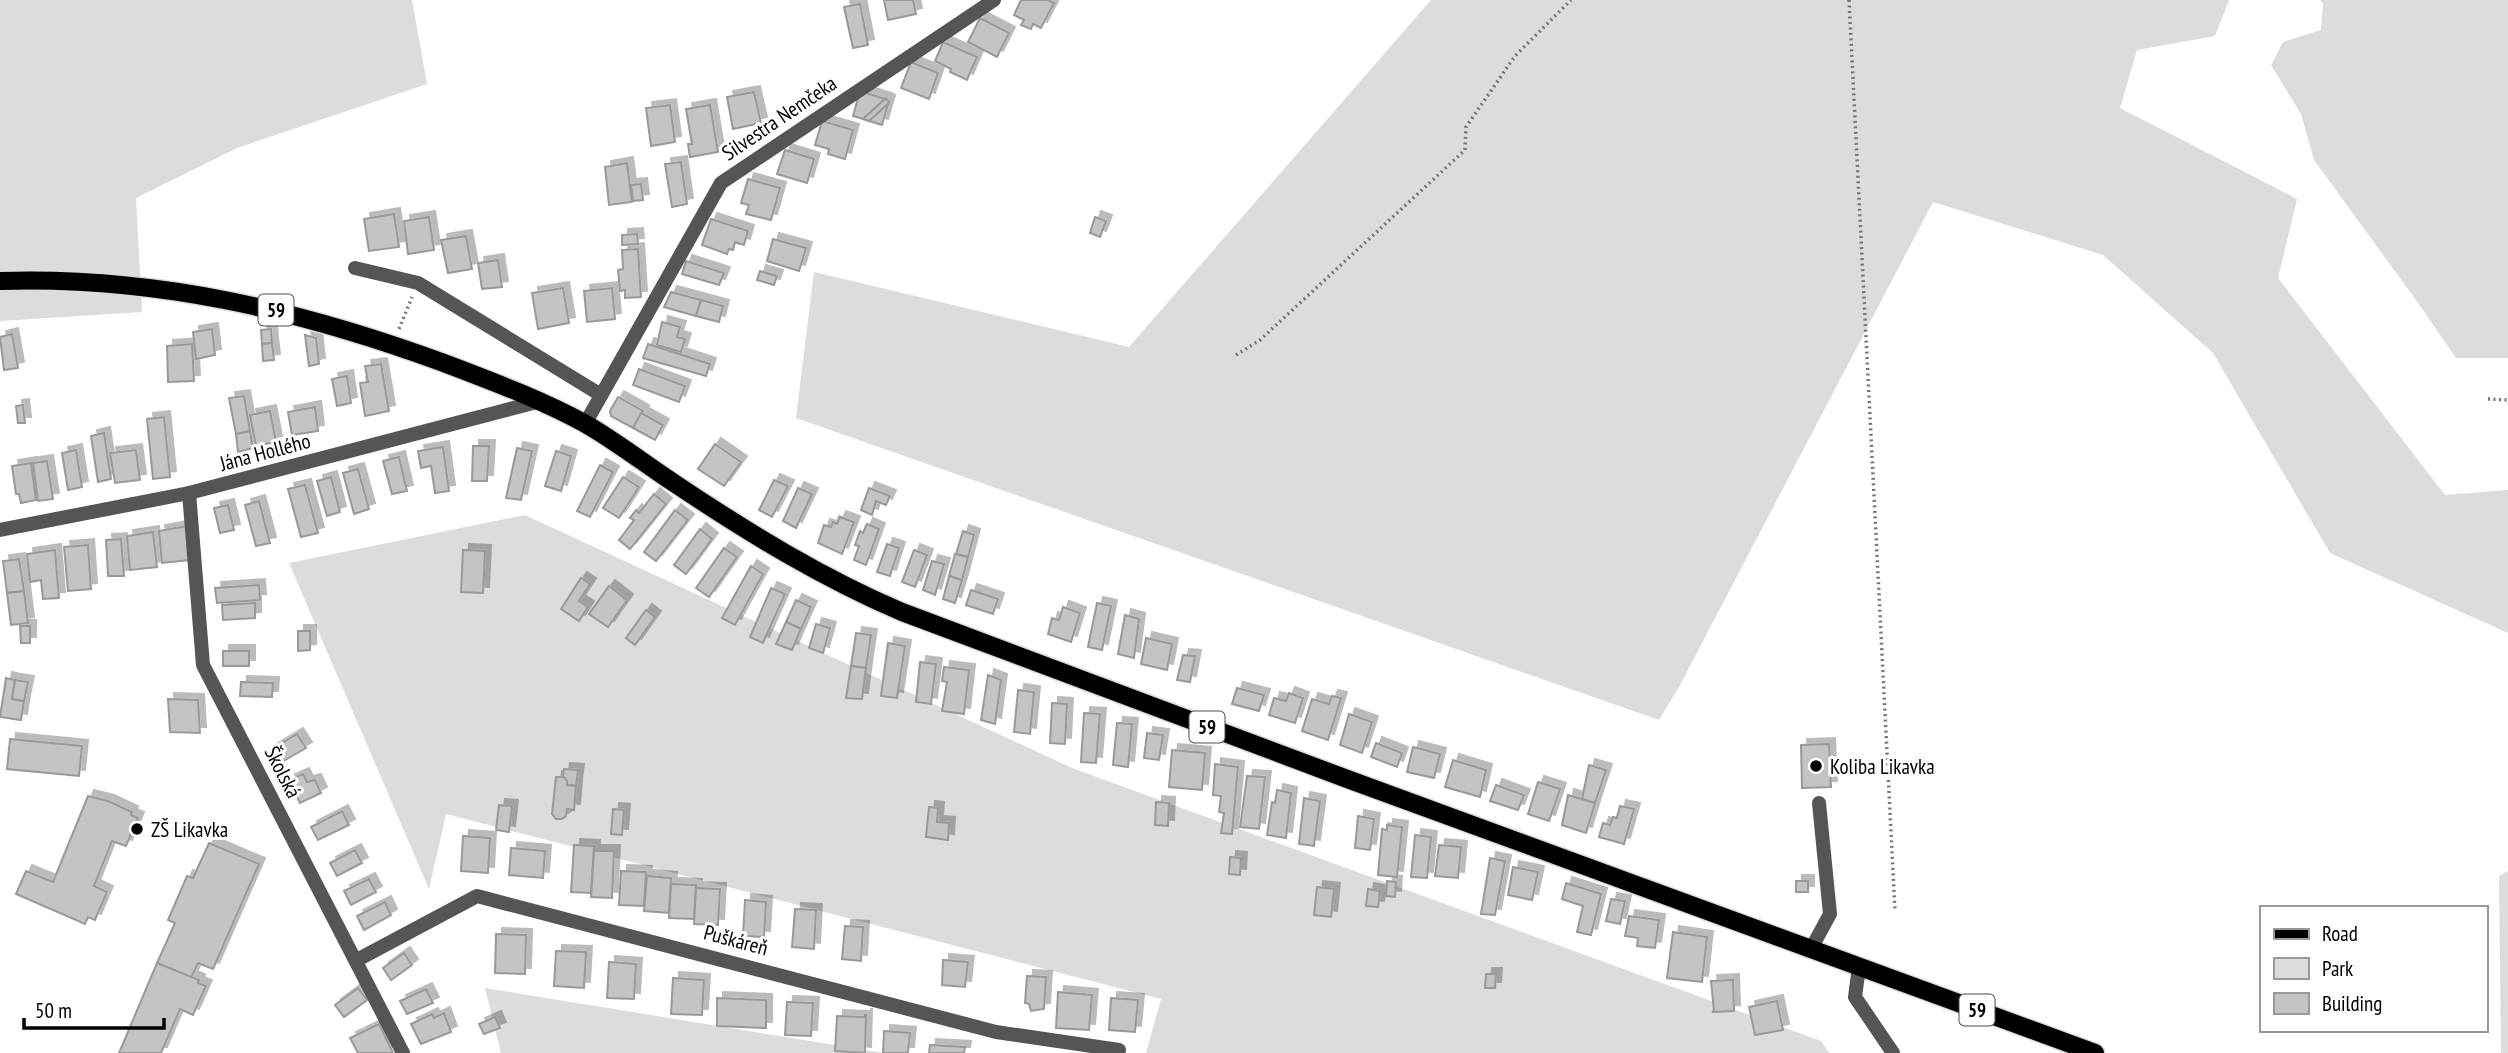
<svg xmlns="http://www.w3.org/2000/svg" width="2508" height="1053" font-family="'PT Sans Narrow',sans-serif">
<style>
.green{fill:#dcdcdc}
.building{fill:#c4c4c4;stroke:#999;stroke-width:2;filter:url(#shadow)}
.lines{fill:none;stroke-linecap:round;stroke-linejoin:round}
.primary-casing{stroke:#dbdbdb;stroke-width:21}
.path{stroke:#777;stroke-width:3.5;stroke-dasharray:2 3.5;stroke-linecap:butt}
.minor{stroke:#555;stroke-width:14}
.tertiary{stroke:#555;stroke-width:14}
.primary{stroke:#000;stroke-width:18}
.poi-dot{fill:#000;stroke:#fff;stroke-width:2.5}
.labels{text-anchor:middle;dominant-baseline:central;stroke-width:6;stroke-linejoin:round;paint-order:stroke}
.shield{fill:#fff;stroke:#4c4c4c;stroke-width:2}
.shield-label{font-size:19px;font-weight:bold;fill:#000}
.street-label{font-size:21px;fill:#000;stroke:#fff}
.poi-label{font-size:21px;fill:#000;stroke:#fff;text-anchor:start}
</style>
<defs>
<filter id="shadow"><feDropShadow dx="6" dy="-6" stdDeviation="0" flood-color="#0004"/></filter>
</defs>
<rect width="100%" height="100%" fill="#fff"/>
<g class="green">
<path d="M0,0H412L427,84L237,148L136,198L142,312L0,321Z"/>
<path d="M1431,0H2229L2215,36L2137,50L2120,108L2297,199L2278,278L2445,495L2508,490V633L2330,553L2213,353L2103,255L1933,202L1680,685L1659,720L796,418L814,272L1129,347Z"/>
<path d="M2320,0H2508V358H2456L2421,307L2314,160L2301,114L2271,65L2283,42L2321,30L2323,3Z"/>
<path d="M525,515L1072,768L1821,1041L1829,1053H1146L1161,999L446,814L429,889L289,563Z"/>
<path d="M2508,871V1053H2501L2499,876Z"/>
<path d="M485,988L884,1053H501Z"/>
</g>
<g class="building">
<path d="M884,0H913L916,14L888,20Z"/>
<path d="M1021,0H1048L1054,3L1041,28L1033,24L1031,29L1021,25L1024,20L1014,15Z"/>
<path d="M860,4L868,45L853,48L844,7Z"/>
<path d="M980,18L1009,33L997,57L968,42Z"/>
<path d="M943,42L977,57L967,80L950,72L951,69L935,61Z"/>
<path d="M911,62L938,73L929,99L901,88Z"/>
<path d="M860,91L885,99L863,119L853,116Z"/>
<path d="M754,92L761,123L733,129L727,97Z"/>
<path d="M885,99L889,101L888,104L869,121L863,119Z"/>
<path d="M888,104L882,125L869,121Z"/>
<path d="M670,105L675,142L651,146L646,108Z"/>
<path d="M710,105L718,152L690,157L688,144H692L686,109Z"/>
<path d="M822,121L853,130L845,159L828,154L829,149L815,145Z"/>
<path d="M785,150L814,159L807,183L777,174Z"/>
<path d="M681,162L687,204L672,207L665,164Z"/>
<path d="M627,163L632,202L609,205L605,167Z"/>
<path d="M748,179L780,188L771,220L746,214L749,205L741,203Z"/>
<path d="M641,184L643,200L633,201L631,185Z"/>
<path d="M394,214L399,247L369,251L364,219Z"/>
<path d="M429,217L434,250L408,254L404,221Z"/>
<path d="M1095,217L1106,221L1100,237L1090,233Z"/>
<path d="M711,219L748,231L744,245L735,242L733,250L729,249L727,254L702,245Z"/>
<path d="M637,234L638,244L622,245V235Z"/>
<path d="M466,236L472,269L448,273L441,240Z"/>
<path d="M773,239L806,248L799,271L767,261Z"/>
<path d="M638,249L641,297L625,298V290L620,291L618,270L623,269L622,250Z"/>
<path d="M498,260L502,287L482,289L478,263Z"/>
<path d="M686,261L724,273L719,285L682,274Z"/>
<path d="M760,271L777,276L774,285L757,280Z"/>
<path d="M563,288L569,323L538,329L532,293Z"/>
<path d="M612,288L615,319L587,322L584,291Z"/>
<path d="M671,292L701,300L696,316L664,307Z"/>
<path d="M701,300L723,306L719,322L696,316Z"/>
<path d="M662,322L680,327L677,337L685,339L681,352L657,345Z"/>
<path d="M212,329L215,355L196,359L193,332Z"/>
<path d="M271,329L272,343L262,344L261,330Z"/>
<path d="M12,334L18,368L4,370L0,337Z"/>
<path d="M305,335L316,338L319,364L309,366Z"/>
<path d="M272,343L274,360L263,361L262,344Z"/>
<path d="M192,344L194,381L168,382L167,346Z"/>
<path d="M648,344L710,364L706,376L643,358Z"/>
<path d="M381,364L389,411L365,416L360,383L368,382L365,366Z"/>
<path d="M639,369L685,386L679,402L633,385Z"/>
<path d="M347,376L351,403L337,406L332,379Z"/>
<path d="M244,396L250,431L236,434L229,398Z"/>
<path d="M618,397L643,411L633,428L611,416L610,411Z"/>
<path d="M23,405L25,423H18L16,406Z"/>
<path d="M315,407L318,431L292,435L288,412Z"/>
<path d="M270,411L276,442L256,446L250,415Z"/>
<path d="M641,413L663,425L655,440L633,428Z"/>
<path d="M164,417L170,477L153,479L147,419Z"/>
<path d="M250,431L253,448L238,452L236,434Z"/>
<path d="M104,433L111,479L98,482L91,436Z"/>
<path d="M715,444L741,462L724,486L698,469Z"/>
<path d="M473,446H489L487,481H472Z"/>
<path d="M443,447L449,491L435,493L431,466L421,468L418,451Z"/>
<path d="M517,448L532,451L521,500L506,498Z"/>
<path d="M76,450L82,487L68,490L62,453Z"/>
<path d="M136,450L140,480L115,483L110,453Z"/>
<path d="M556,451L571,456L561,491L545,486Z"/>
<path d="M399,457L407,491L392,494L383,461Z"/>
<path d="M47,461L53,499L38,501L33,463Z"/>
<path d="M31,463L36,500L21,503L19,494H16L12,466Z"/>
<path d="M600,465L613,472L590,517L577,511Z"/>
<path d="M358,469L369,509L354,514L343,473Z"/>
<path d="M331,477L340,512L327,516L317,481Z"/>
<path d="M623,477L639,487L619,518L603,508Z"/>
<path d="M774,480L788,486L772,517L759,510Z"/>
<path d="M305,485L318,533L301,537L288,489Z"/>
<path d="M798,488L812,494L796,528L783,521Z"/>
<path d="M869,488L890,496L886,505L876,501L872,515L861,510Z"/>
<path d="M654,494L666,504L630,549L619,540L634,520L630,518L636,510L639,513Z"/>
<path d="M259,501L270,543L256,546L245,505Z"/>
<path d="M228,505L234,530L220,533L214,508Z"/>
<path d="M675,510L688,520L656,561L644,552Z"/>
<path d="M840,517L854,522L842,554L818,543L824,525L831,527L833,522L837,524Z"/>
<path d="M867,524L879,529L866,565L854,560L859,546L855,545L860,531L863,533Z"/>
<path d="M187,526L190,560L162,563L159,531Z"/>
<path d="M700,529L712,539L686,574L674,565Z"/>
<path d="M963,531L974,535L968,557L956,554Z"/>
<path d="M153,532L157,567L130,570L127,536Z"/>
<path d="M121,539L124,576H108L106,540Z"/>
<path d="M887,544L899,548L890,576L877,572Z"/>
<path d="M88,545L91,589L68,591L64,547Z"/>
<path d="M724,548L737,557L709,597L696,588Z"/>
<path d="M55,550L59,598L43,599L41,580L30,582L27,554Z"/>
<path d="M463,550L485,551L483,593L461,592Z"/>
<path d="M914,550L927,555L915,587L902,582Z"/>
<path d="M955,554L968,557L962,580L949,576Z"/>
<path d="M19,559L24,591L7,593L3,561Z"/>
<path d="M932,561L944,564L935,595L923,590Z"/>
<path d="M751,566L763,574L735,625L722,618Z"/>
<path d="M949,576L962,580L955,603L943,599Z"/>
<path d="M581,578L590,584L579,601L588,607L579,621L561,609Z"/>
<path d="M259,585L260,600L217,603L215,588Z"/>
<path d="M609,586L627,600L608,627L589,614Z"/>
<path d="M771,588L785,594L763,643L750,637Z"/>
<path d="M971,590L998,599L993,614L966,605Z"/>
<path d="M24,591L28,623L11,625L7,593Z"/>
<path d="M796,600L811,607L801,629L786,622Z"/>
<path d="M255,603V618L223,620L222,605Z"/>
<path d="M1097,603L1111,606L1102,650L1088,647Z"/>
<path d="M1063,607L1080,613L1071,642L1048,634L1052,618L1059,620Z"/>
<path d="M646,610L655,617L635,645L626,638Z"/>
<path d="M1125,615L1139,619L1134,658L1118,654Z"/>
<path d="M786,622L801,629L792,650L776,644Z"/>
<path d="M816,624L830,628L823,653L809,648Z"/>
<path d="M20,626H30V643H21Z"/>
<path d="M298,631H310V650L298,651Z"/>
<path d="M856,633L871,635L866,668L851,666Z"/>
<path d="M1146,638L1172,644L1167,670L1141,664Z"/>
<path d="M888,643L905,646L897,698L881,696Z"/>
<rect x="223" y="651" width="26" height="15"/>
<path d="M1183,655L1195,656L1190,682L1177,680Z"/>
<path d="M920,662L936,664L931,704L916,702Z"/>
<path d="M851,666L866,668L862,699L846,698Z"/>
<path d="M944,667L969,670L964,714L942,711L947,682L942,681Z"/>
<path d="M988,675L1001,680L995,724L981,720Z"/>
<path d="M6,678L15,680L12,699L24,701L21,720L0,717Z"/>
<path d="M15,680L28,682L24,701L12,699Z"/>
<path d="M241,682L273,683L272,697L240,696Z"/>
<path d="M1237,688L1264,695L1259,711L1232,704Z"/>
<path d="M1018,690L1034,692L1030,734L1014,732Z"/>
<path d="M1289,693L1303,698L1295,723L1269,715L1274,698L1286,701Z"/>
<path d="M1332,696L1341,698L1328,740L1302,731L1312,699L1329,704Z"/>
<path d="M168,699L198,700L200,733L170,732Z"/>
<path d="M1052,703L1067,704L1065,744L1050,743Z"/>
<path d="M1084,713L1100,714L1096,763L1081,762Z"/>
<path d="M1349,714L1372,722L1362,753L1340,745Z"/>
<path d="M1117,723L1132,724L1128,767L1113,765Z"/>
<path d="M1147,733L1163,735L1159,760L1144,758Z"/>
<path d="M297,734L306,748L280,763L272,749Z"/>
<path d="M10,739L82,746L79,776L7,769Z"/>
<path d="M1376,743L1402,753L1397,767L1371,757Z"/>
<path d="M1829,744L1831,787L1802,788L1801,745Z"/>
<path d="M1413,747L1440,754L1434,778L1407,772Z"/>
<path d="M1172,750L1205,753L1202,790L1169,787Z"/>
<path d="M1453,760L1486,770L1480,797L1445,787Z"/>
<path d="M1215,764L1238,767L1232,834L1221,833L1224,813L1219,812L1221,796L1213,795Z"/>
<path d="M1589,765L1606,770L1595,803L1582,799Z"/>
<path d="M564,769L578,770L576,786L567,785V781L563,777Z"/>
<path d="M303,774L307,782L315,780L321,793L300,803L289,780Z"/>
<path d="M1247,776L1265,777L1259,829L1240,827Z"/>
<path d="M556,777H564L567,781V785L576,786L574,810L567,809L566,816L562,819H556L552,814Z"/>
<path d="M1538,782L1560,789L1549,821L1528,814Z"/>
<path d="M1496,785L1524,795L1518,810L1490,801Z"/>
<path d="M1277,790L1291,793L1286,838L1267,835L1272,802L1275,803Z"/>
<path d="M1568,795L1595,803L1586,833L1562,825Z"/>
<path d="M88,796L108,801L132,812L131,815L138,818L126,846L112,841L94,886L107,892L95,920L88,917L85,924L16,894L26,871L53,882Z"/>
<path d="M1304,798L1320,801L1314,846L1299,844Z"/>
<path d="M1156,802L1169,803L1168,826L1155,825Z"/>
<path d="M499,805L512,806L509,832L496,830Z"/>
<path d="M1620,806L1634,809L1624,844L1599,837L1603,823L1610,825L1613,817L1617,818Z"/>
<path d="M929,807L938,808L937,822L949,823L948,840L926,837Z"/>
<path d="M613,809L624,810L622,835L611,834Z"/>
<path d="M342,811L349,825L318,840L311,827Z"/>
<path d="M1358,816L1374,819L1370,850L1355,848Z"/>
<path d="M1387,825L1402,827L1397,877L1378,875L1382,829L1387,830Z"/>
<path d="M1415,835L1431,837L1427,878L1411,877Z"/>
<path d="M463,836L490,838L488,873L461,871Z"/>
<path d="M209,843L259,864L213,969L198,963L191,978L157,963L175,923L168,920L187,876L193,878Z"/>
<path d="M574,845L594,846L591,893L571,892Z"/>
<path d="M1439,845L1461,847L1458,878L1435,876Z"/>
<path d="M511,848L545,851L543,878L509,875Z"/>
<path d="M355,850L362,863L337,876L330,863Z"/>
<path d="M594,851H614L612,898L591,897Z"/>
<path d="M1230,857L1241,858L1240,875L1229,874Z"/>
<path d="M1490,858L1505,861L1495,915L1481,914Z"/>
<path d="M1513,867L1538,872L1532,900L1508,895Z"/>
<path d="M621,871L646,872L644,906L619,905Z"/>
<path d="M647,876L671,878L669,913L644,911Z"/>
<path d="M369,879L376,892L351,905L344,891Z"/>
<path d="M1387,881L1396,882L1395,897L1386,896Z"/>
<rect x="1796" y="881" width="12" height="11"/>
<path d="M1566,883L1601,894L1591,935L1577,932L1583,906L1562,899Z"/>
<path d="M671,884L696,885L694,919L669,918Z"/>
<path d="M1317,887L1334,889L1331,917L1314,915Z"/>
<path d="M696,888L720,889L718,925L694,924Z"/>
<path d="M1368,889L1380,891L1378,907L1366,906Z"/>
<path d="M1611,899L1625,901L1620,924L1606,921Z"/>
<path d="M745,900L766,902L764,937L743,936Z"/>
<path d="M385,902L391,915L364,930L357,916Z"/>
<path d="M795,909L816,910L814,949L792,947Z"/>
<path d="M1629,916L1659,920L1655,948L1637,946L1638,938L1625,936Z"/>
<path d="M845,926L863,927L861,961L842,959Z"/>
<path d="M1673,932L1707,937L1702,982L1667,978Z"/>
<path d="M496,934L526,935L525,974L495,973Z"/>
<path d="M556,951L586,952L584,988L554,986Z"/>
<path d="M404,953L412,965L391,980L383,968Z"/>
<path d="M943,960L968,962L965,987L942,985Z"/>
<path d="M609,962L636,964L634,999L607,998Z"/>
<path d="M157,963L199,980L198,983L206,986L193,1015L180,1009L161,1053H119Z"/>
<path d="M1486,974H1496L1495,988H1485Z"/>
<path d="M1027,976L1046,977L1044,1009L1031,1011L1029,1004L1025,1003Z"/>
<path d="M673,978L704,980L702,1015L671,1014Z"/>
<path d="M1733,980L1734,1011L1712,1012L1714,1011L1711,981Z"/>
<path d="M358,988L367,1000L344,1017L335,1005Z"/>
<path d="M426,989L433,1003L407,1014L400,1001Z"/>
<path d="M1058,992L1092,995L1089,1030L1056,1028Z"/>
<path d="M717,998L766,1000V1028L717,1026Z"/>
<path d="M1111,998L1138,1000L1135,1032L1109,1030Z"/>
<path d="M1777,1001L1783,1030L1755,1035L1749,1007Z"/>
<path d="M787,1002L813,1003L811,1036L785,1035Z"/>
<path d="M444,1013L451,1032L421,1044L411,1024L432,1014L434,1018Z"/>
<path d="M865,1015H866L865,1053L835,1051L837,1016L865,1017Z"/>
<path d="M495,1017L500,1028L484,1034L479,1024Z"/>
<path d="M379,1024L393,1053H358L350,1038Z"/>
<path d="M884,1031L910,1033L908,1053H883Z"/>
<path d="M930,1045L965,1047L964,1053H929Z"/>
</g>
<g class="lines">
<g class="primary-casing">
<path id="primary" d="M0,281C154,276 300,310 444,363C491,381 540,399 584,423C616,441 646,465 677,485C749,533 822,578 902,612L1350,780L2095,1053"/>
</g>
<g class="path">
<path d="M1849,0L1895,911"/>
<path d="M399,329L412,297"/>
<path d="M1236,355L1260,340L1465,150L1466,127L1515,56L1571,0"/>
<path d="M2488,399L2508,400"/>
</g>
<g class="minor">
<path d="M355,268L418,283L601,395"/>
<path d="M585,424L721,183L994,0"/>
<path d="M189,493L203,665L403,1053"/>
<path d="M1811,949L1830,914L1819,803"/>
<path d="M357,960L477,896L996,1032L1119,1050"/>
<path d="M1859,967L1855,997L1893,1053"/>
</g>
<path class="tertiary" d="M0,530L189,493L537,402"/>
<use href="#primary" class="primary"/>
</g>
<g class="poi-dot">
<circle cx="1816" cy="766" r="7"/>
<circle cx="137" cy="829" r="7"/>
</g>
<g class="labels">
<g class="shield">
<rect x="258.5" y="294.5" width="35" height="31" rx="5"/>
<rect x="1189.5" y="711.5" width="35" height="31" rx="5"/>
<rect x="1959.5" y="994.5" width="35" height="31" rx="5"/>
</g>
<g class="shield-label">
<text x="276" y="310">59</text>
<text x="1207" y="727">59</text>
<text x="1977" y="1010">59</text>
</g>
<g class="street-label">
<text transform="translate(779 118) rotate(-34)">Silvestra Nemčeka</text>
<text transform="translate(265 452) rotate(-15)">Jána Hollého</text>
<text transform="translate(283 772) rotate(63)">Školská</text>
<text transform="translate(736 940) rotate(15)">Puškáreň</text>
</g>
<g class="poi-label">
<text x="1830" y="766">Koliba Likavka</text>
<text x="151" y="829">ZŠ Likavka</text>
</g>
</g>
<rect x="2260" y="906" width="228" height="126" fill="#ffffff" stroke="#999999" stroke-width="2"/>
<rect x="2274" y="929" width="35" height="10" fill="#000000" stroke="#999999" stroke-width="2"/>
<text x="2322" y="941" font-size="21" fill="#000000">Road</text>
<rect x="2274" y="958" width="35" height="21" fill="#dcdcdc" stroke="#999999" stroke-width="2"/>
<text x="2322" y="976" font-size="21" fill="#000000">Park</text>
<rect x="2274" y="993" width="35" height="21" fill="#c4c4c4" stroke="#999999" stroke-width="2"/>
<text x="2322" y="1011" font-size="21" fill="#000000">Building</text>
<path d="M24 1018v10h140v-10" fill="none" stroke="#000000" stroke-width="3.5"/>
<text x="35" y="1018" font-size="21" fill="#000000" stroke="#ffffff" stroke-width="5" paint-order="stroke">50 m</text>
</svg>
